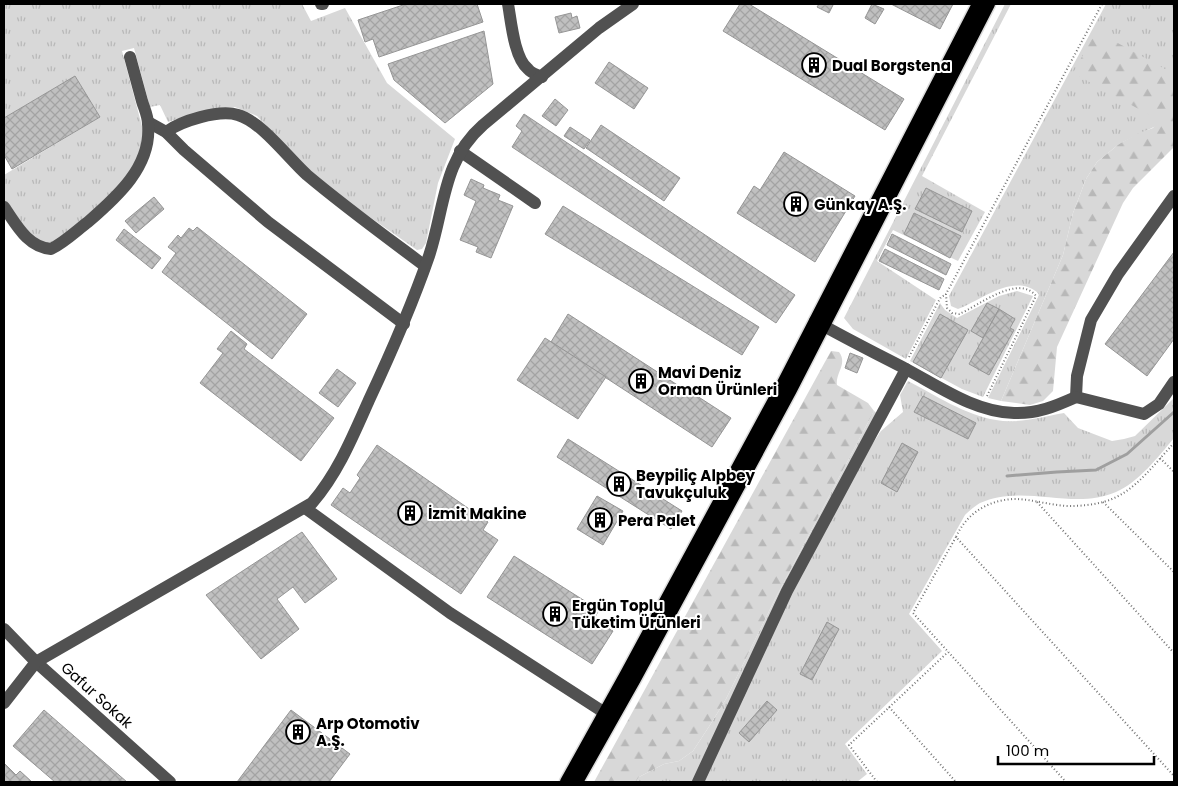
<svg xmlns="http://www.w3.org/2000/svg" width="1178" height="786" font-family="Poppins,sans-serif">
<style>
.grass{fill:url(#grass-tufts)}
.forest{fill:url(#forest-firs)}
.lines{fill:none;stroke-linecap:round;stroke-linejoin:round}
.stream{stroke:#9f9f9f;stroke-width:3}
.building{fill:url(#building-cross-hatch);stroke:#959595}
.major-casing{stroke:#dbdbdb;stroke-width:15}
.path{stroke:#737373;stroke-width:2;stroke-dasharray:1 2.5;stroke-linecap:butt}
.minor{stroke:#515151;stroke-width:12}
.major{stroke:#000;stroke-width:12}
.labels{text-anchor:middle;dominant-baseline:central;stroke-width:4;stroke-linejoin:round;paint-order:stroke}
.poi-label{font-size:15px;font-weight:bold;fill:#000;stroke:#fff;text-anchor:start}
.street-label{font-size:15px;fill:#000;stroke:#fff}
</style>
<defs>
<pattern id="grass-tufts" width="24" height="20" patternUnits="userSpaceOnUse" patternTransform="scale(1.25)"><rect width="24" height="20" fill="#d8d8d8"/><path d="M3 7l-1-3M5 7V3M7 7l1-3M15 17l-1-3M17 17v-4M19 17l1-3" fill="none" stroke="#b8b8b8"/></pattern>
<pattern id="forest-firs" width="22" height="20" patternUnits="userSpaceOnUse" patternTransform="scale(1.25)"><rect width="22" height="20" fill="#d8d8d8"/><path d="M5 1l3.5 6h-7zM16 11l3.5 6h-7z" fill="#b8b8b8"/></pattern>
<pattern id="building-cross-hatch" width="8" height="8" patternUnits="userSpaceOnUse" patternTransform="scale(1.25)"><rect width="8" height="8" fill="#c0c0c0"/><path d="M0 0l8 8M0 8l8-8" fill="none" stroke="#a3a3a3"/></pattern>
</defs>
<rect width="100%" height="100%" fill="#fff"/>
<g class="grass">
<path d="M4,4H302L311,21L345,8L387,83L455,139L438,183L426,243L422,249L417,250L321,183L257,116L235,107L193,114L168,122L160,105L150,107L134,48L122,51L143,130L140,151L130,173L111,199L56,244L34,242L4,203V175L100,117L75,76L4,118Z"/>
<path d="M1005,4H1011L922,176L985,212L958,261L893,230L877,261L936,300L906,359L853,329L844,318Z"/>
<path d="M1106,4H1174V102L1156,126L1119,144L1097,162L1086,179L1073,213L1063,255L1001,401L988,398L1039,295L1037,292C1013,273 981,300 958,309L951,306L949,296Z"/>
<path d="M1017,291L1033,296L983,397L962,389L910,361L940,303L945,310L957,318L999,296Z"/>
<path d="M908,381C935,395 965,415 996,420C1018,424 1042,417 1064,413L1078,428L1112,441L1124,439L1135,436L1174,398V438C1159,456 1138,483 1116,492C1073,511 1024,483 980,503C975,506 969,511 965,515L909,614L942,651L845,744L867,774L857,782H702L796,584L871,446L881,431L903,412L900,395Z"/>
<path d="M874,411L878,414L695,782H636L639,777L664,764L679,761L693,751L710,725L726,699L775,599Z"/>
</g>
<g class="forest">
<path d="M1096,31L1174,74V147L1133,188L1123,203L1057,347L1053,391L1043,401L1030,405L1001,401L1063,255L1073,213L1086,179L1097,162L1119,144L1139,133L1153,128L1157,123L1155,118L1073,73Z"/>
<path d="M831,351L839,352C848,364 835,373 837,385L868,403L874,411L775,599L726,699L710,725L693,751L679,761L664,764L639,777L636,782H594Z"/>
</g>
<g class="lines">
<path class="stream" d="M1007,476L1057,472L1096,470L1127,454L1174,412"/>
</g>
<g class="building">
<path d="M406,4H477L483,22L379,57L373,39L365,42L358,20Z"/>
<path d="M740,4H749L904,99L885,130L723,31Z"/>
<path d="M819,4H832L833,5L829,13L817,7Z"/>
<path d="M872,4L884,9L875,24L865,18Z"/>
<path d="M891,4H953L940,29Z"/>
<path d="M571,13L572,18L577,16L580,28L559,33L555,17Z"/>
<path d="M484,31L493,84L445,123L394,80L388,64Z"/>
<path d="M609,62L648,88L634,109L595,83Z"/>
<path d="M75,76L100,117L12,169L4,155V118Z"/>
<path d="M555,99L568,110L556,126L542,116Z"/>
<path d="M524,114L795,295L776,323L512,147L522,131L516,126Z"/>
<path d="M601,125L680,178L664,201L586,148Z"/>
<path d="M570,127L590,140L584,149L564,136Z"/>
<path d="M784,152L855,196L815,262L737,213L754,186L760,190Z"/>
<path d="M471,179L484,185L483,188L500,195L498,200L513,206L491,258L476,252L478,247L460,240L476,201L464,195Z"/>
<path d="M926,188L972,211L962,232L915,209Z"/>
<path d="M154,197L164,209L136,233L125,221Z"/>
<path d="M563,206L759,327L742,355L545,234Z"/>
<path d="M914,213L961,236L950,258L904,234Z"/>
<path d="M197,227L307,314L272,359L162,272L176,253L168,247L178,235L181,238L189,228L193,231Z"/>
<path d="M124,229L161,258L152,269L116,240Z"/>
<path d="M892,234L951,264L946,275L887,245Z"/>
<path d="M885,249L944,279L939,290L879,261Z"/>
<path d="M1174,252V339L1147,376L1105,344Z"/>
<path d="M987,303L999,309L983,338L971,331Z"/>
<path d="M999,309L1015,319L1010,328L1014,330L989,375L969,364Z"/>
<path d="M568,314L679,386L680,385L731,418L712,447L551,342Z"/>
<path d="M940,314L968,330L941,378L913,362Z"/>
<path d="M231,331L247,344L244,349L334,418L301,461L200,383L223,353L217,349Z"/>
<path d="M545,338L606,377L578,419L517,380Z"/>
<path d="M850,353L863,358L857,373L845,368Z"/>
<path d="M337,369L356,383L338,407L319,393Z"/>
<path d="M923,396L976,423L968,439L914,412Z"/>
<path d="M568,439L682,511L671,529L557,457Z"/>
<path d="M902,443L918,452L897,492L881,483Z"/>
<path d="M377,445L488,522L483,530L498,540L461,594L331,505L343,488L350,493L360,478L357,475Z"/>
<path d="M597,496L623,511L603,545L577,529Z"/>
<path d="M302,532L337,579L305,603L293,587L277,599L299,629L261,659L206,595Z"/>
<path d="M514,556L599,610L594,619L613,631L592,664L487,597Z"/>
<path d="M827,622L839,629L812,680L800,674Z"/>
<path d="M767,701L777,710L749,742L739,733Z"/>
<path d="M44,710L127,782H55L13,746Z"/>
<path d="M291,710L350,754L329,782H237Z"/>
<path d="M4,763L16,775L20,771L32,782H4Z"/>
</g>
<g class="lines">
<g class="major-casing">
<g id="major">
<path d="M566,782L626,674L782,385L978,4"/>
<path d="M577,782L635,679L791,390L989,4"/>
</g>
</g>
<g class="path">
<path d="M909,357L937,304L941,297L945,295"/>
<path d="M987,396L1036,296C1018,273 977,307 959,314L952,313L947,308L946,294L1102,4"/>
<path d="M1174,443C1156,462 1137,489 1112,499C1100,504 1084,506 1071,506C1052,506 1033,499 1014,499C988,500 966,514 956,537L1174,776"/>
<path d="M1160,458L1174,472"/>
<path d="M1037,502L1174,653"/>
<path d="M1103,502L1174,572"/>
<path d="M956,537L913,613L1066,782"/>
<path d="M889,707L956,782"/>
<path d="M877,782L849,745L948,652"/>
</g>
<g class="minor">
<path d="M321,4H323"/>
<path d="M508,4C511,20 514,58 528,69C531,73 537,75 542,77"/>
<path d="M148,122L166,132L184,150L268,222L404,324"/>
<path d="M166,132C181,121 219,109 238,115C262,122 288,158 307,175C345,207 385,236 425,266"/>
<path d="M460,151L535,203"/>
<path d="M1174,196L1118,274L1091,320L1077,376L1076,397L1144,414L1159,404L1174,382"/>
<path d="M4,207C16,224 27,247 51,249C65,242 76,231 88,222C117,197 152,166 148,124C148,116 144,108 142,101C138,86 134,72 130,57"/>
<path d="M815,321C845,338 875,353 906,369C940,387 975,412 1014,413C1037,414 1056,406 1076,397"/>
<path d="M305,508L450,613L605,713"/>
<path d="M4,629L36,662L170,782"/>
<path d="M4,703L36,662L312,503C338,473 353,436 369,400C391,353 412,305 429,256C445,208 442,161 483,125L599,28L633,4"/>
<path d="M698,782L787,591L906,369"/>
</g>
<use href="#major" class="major"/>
</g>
<defs>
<g id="building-ring" transform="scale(1.25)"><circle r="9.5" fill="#fff" stroke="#000" stroke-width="1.5"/><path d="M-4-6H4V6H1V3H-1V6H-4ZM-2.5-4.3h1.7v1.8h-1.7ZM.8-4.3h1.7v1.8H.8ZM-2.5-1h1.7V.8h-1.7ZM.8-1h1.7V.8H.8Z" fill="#000"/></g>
</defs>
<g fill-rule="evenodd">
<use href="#building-ring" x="814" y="65"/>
<use href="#building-ring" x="796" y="204"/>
<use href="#building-ring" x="641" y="381"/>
<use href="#building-ring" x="619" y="484"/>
<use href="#building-ring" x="410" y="513"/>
<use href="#building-ring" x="600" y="520"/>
<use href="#building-ring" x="555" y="614"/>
<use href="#building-ring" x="298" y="732"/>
</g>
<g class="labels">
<g class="poi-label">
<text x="832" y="65">Dual Borgstena</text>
<text x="814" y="204">Günkay A.Ş.</text>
<text x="658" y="372">Mavi Deniz<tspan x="658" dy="17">Orman Ürünleri</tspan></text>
<text x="636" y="475">Beypiliç Alpbey<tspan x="636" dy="17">Tavukçuluk</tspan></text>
<text x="428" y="513">İzmit Makine</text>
<text x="618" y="520">Pera Palet</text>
<text x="572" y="605">Ergün Toplu<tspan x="572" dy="17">Tüketim Ürünleri</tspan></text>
<text x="316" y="723">Arp Otomotiv<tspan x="316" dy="17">A.Ş.</tspan></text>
</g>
<g class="street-label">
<text transform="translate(97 695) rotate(42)">Gafur Sokak</text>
</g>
</g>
<rect width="1178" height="786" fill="none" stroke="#000000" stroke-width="10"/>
<path d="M998 756v8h156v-8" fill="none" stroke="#000000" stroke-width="2.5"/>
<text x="1006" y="756" font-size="15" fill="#000000" stroke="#ffffff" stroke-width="4" paint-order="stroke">100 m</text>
</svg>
